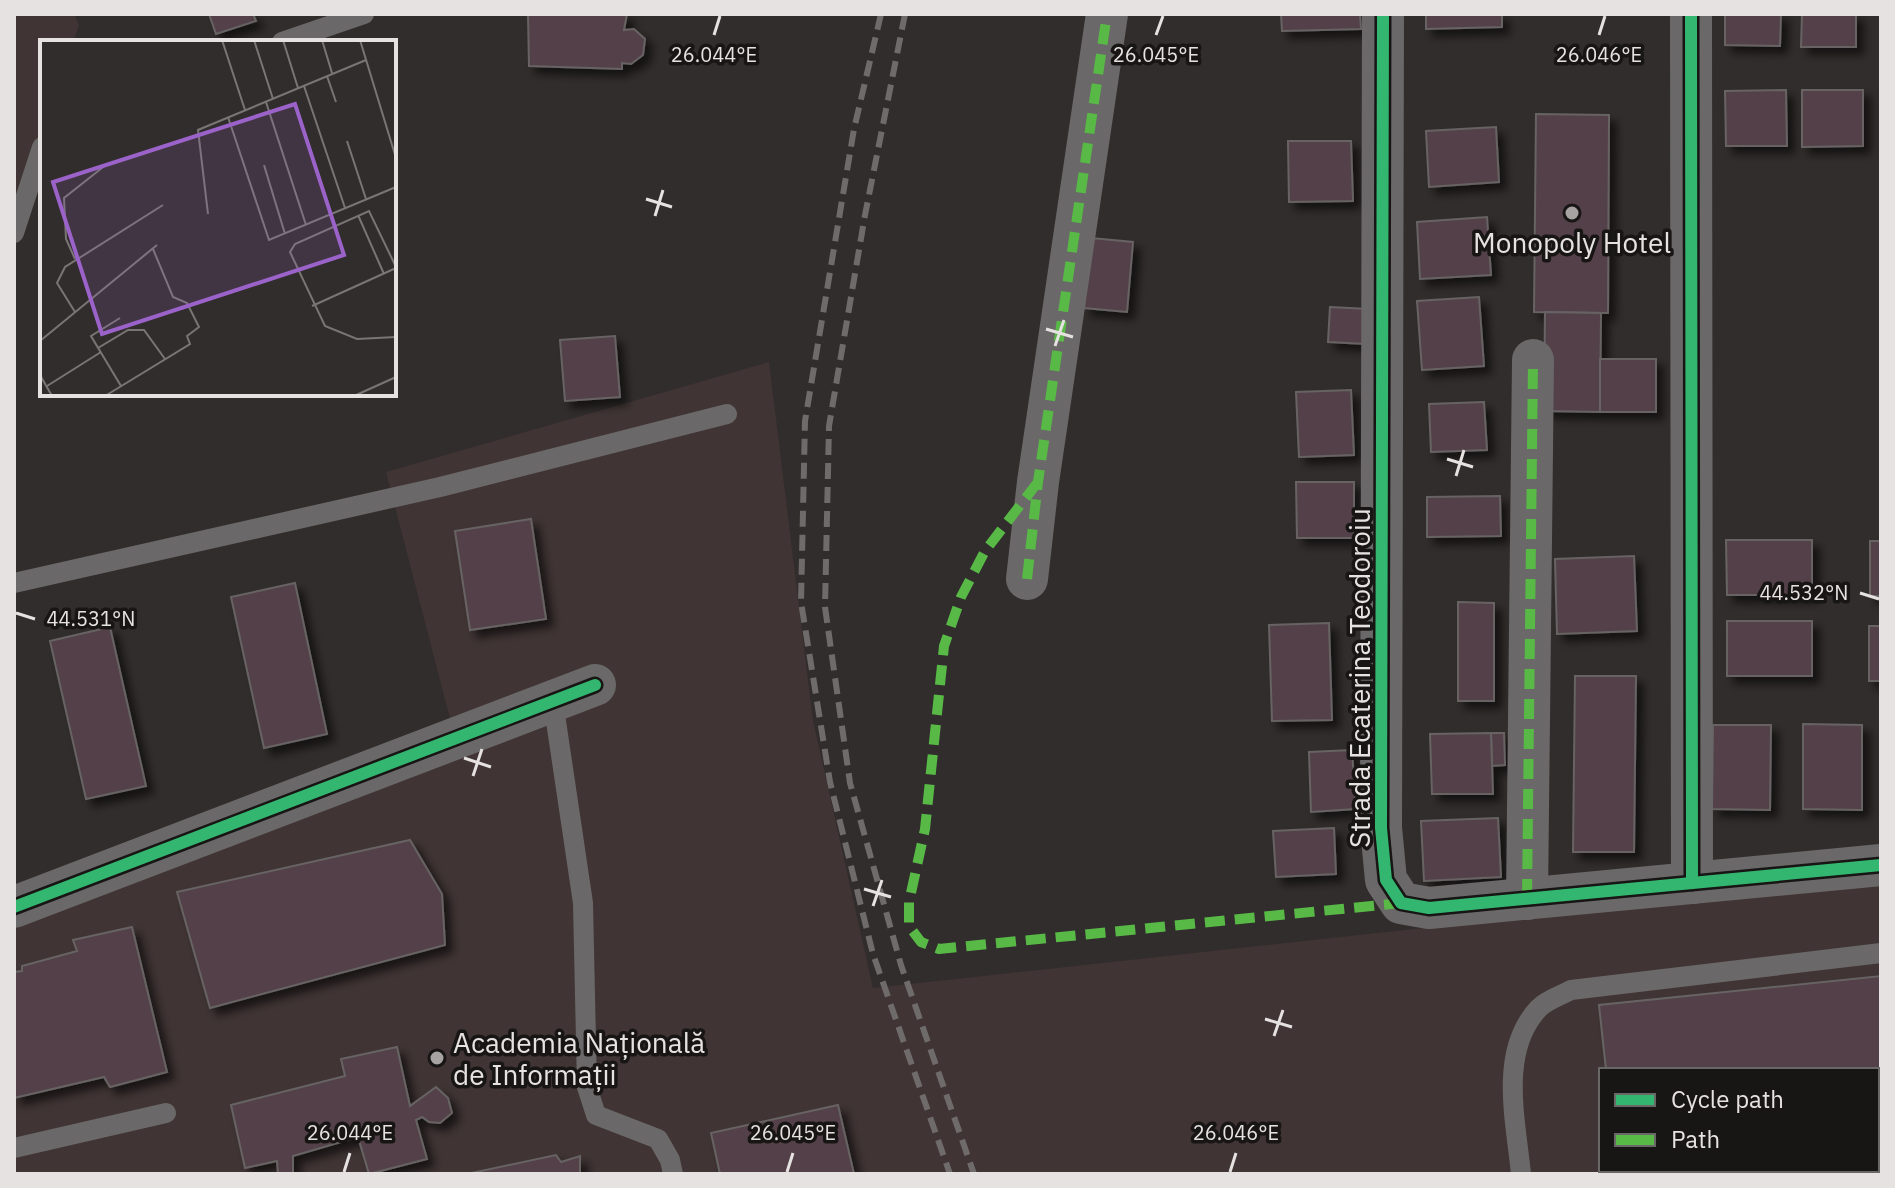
<svg xmlns="http://www.w3.org/2000/svg" width="1895" height="1188" font-family="'IBM Plex Sans',sans-serif">
<style>
.built{fill:#403434;fill-rule:evenodd}
.building{fill:#524148;stroke:#676364;stroke-width:2;filter:url(#shadow)}
.lines{fill:none;stroke-linecap:round;stroke-linejoin:round}
.lane{stroke:#6a6868;stroke-width:20}
.street{stroke:#6a6868;stroke-width:42}
.rail{stroke:#6e6b6a;stroke-width:6;stroke-dasharray:16 8;stroke-linecap:butt}
.quiet{stroke:#58b947;stroke-width:10;stroke-dasharray:20 10;stroke-linecap:butt}
.cycleway-casing{stroke:#181515;stroke-width:17}
.cycleway{stroke:#33b770;stroke-width:12}
.ticks{fill:none;stroke:#e6e2e1;stroke-width:3}
.poi-dot{fill:#a7a3a2;stroke:#181515;stroke-width:3}
.labels{text-anchor:middle;dominant-baseline:central;stroke-width:7;stroke-linejoin:round;paint-order:stroke}
.poi-label{font-size:28px;fill:#e6e2e1;stroke:#181515}
.street-label{font-size:28px;fill:#e6e2e1;stroke:#181515}
.inset-road{fill:none;stroke:#7a7575;stroke-width:2}
.view{fill:#9b63c9;fill-opacity:0.15;stroke:#9b63c9;stroke-width:4}
.inset-edge{fill:none;stroke:#e6e2e1;stroke-width:4}
.ticks-label{font-size:20px;text-anchor:middle;fill:#e6e2e1;stroke:#181515;stroke-width:7;stroke-linejoin:round;paint-order:stroke}
</style>
<defs>
<filter id="shadow"><feDropShadow dx="7" dy="7" stdDeviation="4" flood-color="#0009"/></filter>
</defs>
<rect width="100%" height="100%" fill="#322d2d"/>
<g class="built">
<path d="M14,14H74L79,25L73,42H42V131L14,210Z"/>
<path d="M769,362L813,721L873,988L1881,878V1174H14V907L452,726L386,472ZM1601,1070H1877V1170H1601Z"/>
</g>
<g class="building">
<path d="M209,14H253L256,21L216,34Z"/>
<path d="M528,14H627L624,30L634,29L645,39L643,55L631,64L622,63V69L529,66Z"/>
<path d="M1281,14H1360L1361,29L1282,31Z"/>
<path d="M1426,14H1502V27L1426,29Z"/>
<path d="M1725,14H1781L1780,46L1725,45Z"/>
<path d="M1802,14H1856V47H1801Z"/>
<path d="M1786,90L1787,146H1726L1725,91Z"/>
<path d="M1802,90H1863V146L1802,147Z"/>
<path d="M1536,114L1609,115L1608,313L1534,312Z"/>
<path d="M1496,127L1499,182L1429,187L1426,131Z"/>
<path d="M1288,141H1351L1353,201L1289,202Z"/>
<path d="M1487,217L1491,275L1420,279L1417,222Z"/>
<path d="M1091,238L1133,242L1127,312L1084,308Z"/>
<path d="M1479,297L1484,366L1422,370L1417,301Z"/>
<path d="M1330,307L1368,309L1366,344L1328,342Z"/>
<path d="M1545,312L1601,313L1600,412L1544,411Z"/>
<path d="M615,336L620,397L565,401L560,340Z"/>
<rect x="1600" y="359" width="56" height="53"/>
<path d="M1351,390L1354,455L1299,457L1296,392Z"/>
<path d="M1484,402L1487,450L1431,452L1429,404Z"/>
<path d="M1296,482H1354V538H1297Z"/>
<path d="M1500,496L1501,536L1427,537V497Z"/>
<path d="M531,519L546,619L470,630L455,531Z"/>
<path d="M1726,540H1812V595H1727Z"/>
<rect x="1870" y="541" width="11" height="55"/>
<path d="M1634,556L1637,631L1557,634L1555,559Z"/>
<path d="M295,583L327,734L264,748L231,597Z"/>
<path d="M1458,602L1494,603V701H1458Z"/>
<rect x="1727" y="621" width="85" height="55"/>
<path d="M1329,623L1332,720L1272,721L1269,625Z"/>
<rect x="1869" y="626" width="12" height="55"/>
<path d="M110,627L146,786L86,799L50,641Z"/>
<path d="M1575,676H1636L1634,852H1573Z"/>
<path d="M1803,724L1862,725V810L1803,809Z"/>
<path d="M1713,725H1771L1770,810L1712,809Z"/>
<path d="M1491,733H1504L1505,765L1492,766Z"/>
<path d="M1491,733L1493,794H1432L1430,734Z"/>
<path d="M1352,750L1356,809L1311,812L1309,752Z"/>
<path d="M1498,818L1501,877L1424,881L1421,821Z"/>
<path d="M1334,828L1336,874L1276,877L1273,831Z"/>
<path d="M410,840L442,894L445,945L210,1008L177,892Z"/>
<path d="M132,927L167,1072L110,1087L104,1077L14,1098V972L22,971V966L77,951L73,940Z"/>
<path d="M1881,976V1174H1616V1170H1877V1070H1606L1599,1005Z"/>
<path d="M397,1047L410,1106L436,1087L448,1098L452,1113L440,1123L429,1122L422,1117L416,1120L427,1159L369,1174L358,1137L293,1156V1174H278L277,1161L245,1168L231,1105L345,1076L341,1059Z"/>
<path d="M838,1105L854,1174H720L711,1133Z"/>
<path d="M556,1155L561,1162L580,1156V1174H467Z"/>
</g>
<g class="lines">
<g class="lane">
<path d="M282,42L364,14"/>
<path d="M14,233L42,147"/>
<path d="M14,583L440,487L727,414"/>
<path d="M553,701L583,903L587,1087L596,1115L658,1139L670,1160L673,1174"/>
<path d="M14,1148L166,1113"/>
<path d="M1521,1174C1516,1121 1498,1051 1539,1008C1547,1000 1562,995 1571,990L1881,953"/>
</g>
<g class="street">
<path d="M1383,14L1381,828L1386,880L1401,903L1429,908L1881,865"/>
<path d="M1691,14L1692,883"/>
<path d="M1027,579L1038,482L1107,14"/>
<path d="M1527,899L1533,360"/>
<path d="M14,907L595,685"/>
</g>
<g class="rail">
<path d="M881,14L854,129L805,421L801,602L830,782L873,954L950,1174"/>
<path d="M905,14L865,215L829,426L825,607L850,783L901,965L974,1174"/>
</g>
<g class="quiet">
<path d="M1038,482L985,551L961,597L944,646L925,829L909,902V926L921,942L939,949L1401,903"/>
<path d="M1027,579L1038,482L1107,14"/>
<path d="M1527,899L1533,360"/>
</g>
<g class="cycleway-casing">
<g id="cycleway">
<path d="M1383,14L1381,828L1386,880L1401,903L1429,908L1881,865"/>
<path d="M1691,14L1692,883"/>
<path d="M14,907L595,685"/>
</g>
</g>
<use href="#cycleway" class="cycleway"/>
</g>
<path class="ticks" d="M714,35L720,16M1156,35L1163,16M1599,35L1605,16M646,199L672,207M655,216L663,190M1046,329L1073,337M1055,346L1064,320M1447,459L1473,467M1456,476L1464,450M1860,593L1879,599M16,613L35,619M464,758L491,767M473,776L482,749M864,889L891,897M873,906L882,880M1265,1019L1292,1027M1274,1036L1283,1010M344,1172L350,1153M787,1172L793,1153M1230,1172L1236,1153"/>
<g class="poi-dot">
<circle cx="1572" cy="213" r="8"/>
<circle cx="437" cy="1058" r="8"/>
</g>
<g class="labels">
<g class="poi-label">
<text x="1572" y="242">Monopoly Hotel</text>
<text x="453" y="1042" text-anchor="start">Academia Națională<tspan x="453" dy="32">de Informații</tspan></text>
</g>
<g class="street-label">
<text transform="translate(1359 678) rotate(-90)">Strada Ecaterina Teodoroiu</text>
</g>
</g>
<g transform="translate(40 40)">
<rect width="356" height="356" fill="#322d2d"/>
<path class="inset-road" d="M182,0L205,70M214,0L233,59M243,0L258,48M282,0L292,33M320,0L356,118M287,36L296,62M264,46L305,168M226,62L266,185M188,77L229,200L356,147M307,101L326,159M224,125L245,194M168,174L158,90L326,20M318,175L344,234M35,219L26,199L24,158L67,124M356,227L329,171L255,204L250,212L285,286L317,299L356,297M272,266L356,228M35,272L17,243L25,227L123,165M80,278L51,296L81,346M0,301L117,205M58,308L88,290H104L125,319M0,335L12,356M7,346L61,312M65,356L150,304L147,296L159,287L147,263L133,257L113,209M314,356L356,337"/>
<path class="view" d="M255,64L304,215L62,294L13,142Z"/>
<rect width="356" height="356" class="inset-edge"/>
</g>
<g class="ticks-label">
<text x="714" y="62">26.044°E</text>
<text x="1156" y="62">26.045°E</text>
<text x="1599" y="62">26.046°E</text>
<text x="1804" y="600">44.532°N</text>
<text x="91" y="626">44.531°N</text>
<text x="350" y="1140">26.044°E</text>
<text x="793" y="1140">26.045°E</text>
<text x="1236" y="1140">26.046°E</text>
</g>
<rect width="1895" height="1188" fill="none" stroke="#e6e2e1" stroke-width="32"/>
<rect x="1599" y="1068" width="280" height="104" fill="#181515" stroke="#6a6767" stroke-width="2"/>
<rect x="1615" y="1094" width="40" height="12" fill="#33b770" stroke="#6a6767" stroke-width="2"/>
<text x="1671" y="1108" font-size="24" fill="#e6e2e1">Cycle path</text>
<rect x="1615" y="1134" width="40" height="12" fill="#58b947" stroke="#6a6767" stroke-width="2"/>
<text x="1671" y="1148" font-size="24" fill="#e6e2e1">Path</text>
</svg>
